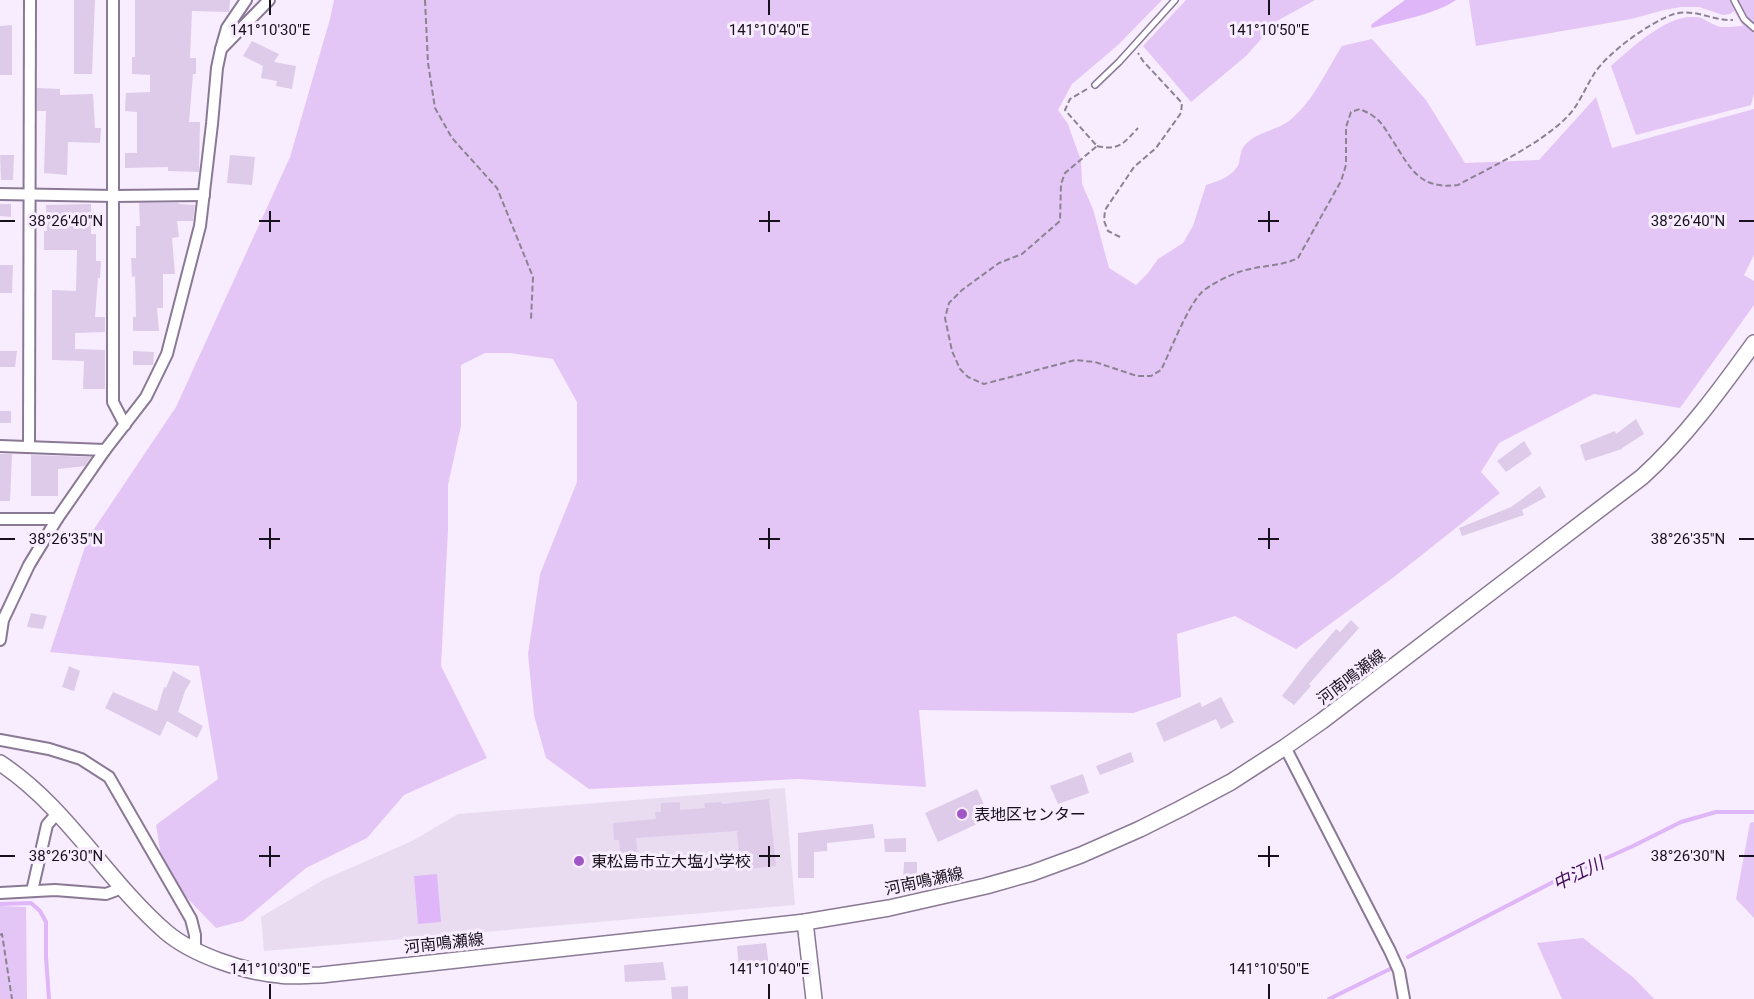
<svg xmlns="http://www.w3.org/2000/svg" width="1754" height="999" font-family="Roboto,'Noto Sans JP',sans-serif">
<style>
.built{fill:#e9dcf1}
.green{fill:#e4c6f6}
.water{fill:#dfb6f8}
.lines{fill:none;stroke-linecap:round;stroke-linejoin:round}
.stream{stroke:#dfb6f8;stroke-width:4}
.building{fill:#decbea}
.service-casing{stroke:#8a7994;stroke-width:8}
.minor-casing{stroke:#8a7994;stroke-width:14}
.secondary-casing{stroke:#8a7994;stroke-width:18}
.path{stroke:#8c8392;stroke-width:2;stroke-dasharray:6 3;stroke-linecap:butt}
.service{stroke:#fff;stroke-width:5}
.minor{stroke:#fff;stroke-width:10}
.secondary{stroke:#fff;stroke-width:15}
.ticks{fill:none;stroke:#17111b;stroke-width:2}
.poi-dot{fill:#a156c8;stroke:#f8ecff;stroke-width:2}
.labels{text-anchor:middle;dominant-baseline:central;stroke-width:6;stroke-linejoin:round;paint-order:stroke}
.street-label{font-size:16px;fill:#17111b;stroke:#f8ecff}
.poi-label{font-size:16px;fill:#17111b;stroke:#f8ecff;text-anchor:start}
.water-label{font-size:18px;font-style:italic;fill:#410b58;stroke:#f8ecff}
.ticks-label{font-size:15px;text-anchor:middle;fill:#17111b;stroke:#f8ecff;stroke-width:6;stroke-linejoin:round;paint-order:stroke}
</style>
<rect width="100%" height="100%" fill="#f8ecff"/>
<path class="built" d="M785,788L795,905L264,951L261,917L323,880L412,841L458,814Z"/>
<g class="green">
<path d="M334,0H1162L1118,45L1072,84L1058,110L1068,124L1075,144L1081,160L1082,184L1093,209L1109,268L1136,285L1148,273L1158,259L1183,243L1193,226L1206,185C1219,181 1234,176 1239,163C1240,157 1241,149 1245,145C1256,132 1275,131 1289,121C1313,102 1326,71 1342,46L1372,39L1426,100L1465,163L1539,160L1596,97L1612,148L1754,109V255L1744,275L1754,281V305L1680,408L1594,394L1499,443L1481,472L1500,493L1394,577L1296,649L1235,616L1177,634L1181,697L1133,713L919,710L926,787L798,779L589,789L546,758L534,715L528,654L540,574L577,482V402L553,359L510,353H485L461,365V426L448,485V530L441,666L487,758L404,795L367,838L306,868L243,921L216,928L164,874L156,825L218,779L199,666L50,652L88,538L176,407L290,157L330,19Z"/>
<path d="M1186,0H1315L1277,21L1246,56L1191,102L1143,46Z"/>
<path d="M1469,0H1754V93L1751,105L1636,135L1611,66C1630,49 1666,15 1694,17C1704,17 1707,22 1715,25C1722,29 1735,26 1743,26L1734,11L1730,14L1723,15L1699,7H1681L1664,10L1631,19L1476,46Z"/>
<path d="M1754,822V918L1736,899L1750,823Z"/>
<path d="M0,906L26,907L27,999H0Z"/>
<path d="M1583,938L1634,978L1654,999H1562L1537,943Z"/>
</g>
<g class="water">
<path d="M1405,0H1456C1436,14 1397,21 1372,28L1371,26L1372,24Z"/>
<path d="M437,874L441,922L418,924L414,876Z"/>
</g>
<g class="lines">
<g class="stream">
<path d="M0,904L31,903L40,911L46,922V957L49,999"/>
<path d="M1408,957L1555,881L1633,846L1681,822L1716,812H1754"/>
<path d="M1329,999L1390,969"/>
</g>
</g>
<g class="building">
<path d="M74,0H95L92,74H74Z"/>
<path d="M135,0H230L229,12L192,11L190,58H196V74H193L189,122H200L199,172L168,171V167L125,168V153H137V112L125,111L126,93L150,92V75L132,74V57H135Z"/>
<path d="M12,25V75H0V26Z"/>
<path d="M252,41L279,54L274,62L296,66L292,89L276,86L277,81L261,78L263,66L243,56Z"/>
<path d="M37,88L60,89V95L93,94L95,128H101L100,143L68,142L67,175L44,173L46,111H37Z"/>
<path d="M0,155H14L13,180H1Z"/>
<path d="M230,155L255,157L252,185L227,183Z"/>
<path d="M139,203H179V204L195,205L193,221H177L179,237L172,238L175,274H163V308H157L159,331H133V317H136L135,276L132,277L131,258H136V226H140Z"/>
<path d="M0,204H11V217L0,216Z"/>
<path d="M91,204V234H96V261H101L100,278H98L95,317H105V332L75,333V349L105,350V389H83L84,361L52,360V290L76,291L77,250H44V231H47L46,205Z"/>
<path d="M0,265H13L12,293H0Z"/>
<path d="M0,351H17L15,367H0Z"/>
<path d="M133,351L154,352L153,365H133Z"/>
<rect x="0" y="411" width="11" height="12"/>
<path d="M1636,419L1644,434L1622,448V449L1585,461L1580,445L1615,431L1616,434Z"/>
<path d="M1524,441L1532,454L1506,472L1497,461Z"/>
<path d="M0,454H12L10,501H0Z"/>
<path d="M31,455L91,457L85,466L58,469V496H31Z"/>
<path d="M1540,486L1546,497L1522,510L1524,515L1462,536L1459,528L1511,507Z"/>
<path d="M31,613L47,616L43,629L27,627Z"/>
<path d="M1351,620L1359,628L1309,684L1311,686L1294,705L1282,696L1307,663L1336,629L1340,632Z"/>
<path d="M69,666L80,671L74,691L62,687Z"/>
<path d="M173,671L191,681L185,691L178,712L203,726L197,738L167,721L160,736L105,708L113,692L157,711L164,687L166,688Z"/>
<path d="M1221,697L1234,722L1221,729L1216,719L1164,742L1156,723L1200,702L1202,707Z"/>
<path d="M1131,752L1134,762L1100,775L1096,766Z"/>
<path d="M1083,774L1089,793L1058,804L1050,786Z"/>
<path d="M977,789L990,818L938,842L925,813Z"/>
<path d="M769,799L776,866L740,870L737,831L636,838L639,868L621,870L619,840H614L613,823L656,819L655,812H661V803L680,802V810L705,808L704,803L721,802L722,804Z"/>
<path d="M873,824L875,838L827,843V851L814,852V878H798V833Z"/>
<path d="M906,838V852H885L884,839Z"/>
<path d="M904,862H917V879L903,880Z"/>
<path d="M766,943L769,966L739,969L737,946Z"/>
<path d="M663,962L666,980L625,982L624,965Z"/>
<path d="M688,986V999H672L671,987Z"/>
</g>
<g class="lines">
<g class="service-casing">
<g id="service">
<path d="M1734,0L1744,19L1754,28"/>
<path d="M1095,85L1119,62L1175,0"/>
</g>
</g>
<g class="minor-casing">
<g id="minor">
<path d="M113,0V402L125,425"/>
<path d="M221,49L269,0"/>
<path d="M0,194L114,196L204,195"/>
<path d="M0,446L105,450"/>
<path d="M29,447L30,0"/>
<path d="M0,519H57"/>
<path d="M0,640L3,620L29,565L57,519L105,450L146,397L167,354L200,226L212,124L217,68L221,49L227,28L246,0"/>
<path d="M0,740L49,749L81,759L109,777L191,919L195,935V950"/>
<path d="M1285,747L1390,951L1399,971L1404,999"/>
<path d="M32,891L47,825L58,812"/>
<path d="M0,893L55,890L106,894L122,888"/>
</g>
</g>
<g class="secondary-casing">
<g id="secondary">
<path d="M0,763C67,807 106,880 166,932C193,955 244,972 280,975C293,977 307,975 321,975L805,922L889,908L986,886L1032,873L1081,855L1140,829L1180,809L1231,782L1285,747L1322,721L1642,477C1685,438 1720,390 1754,343"/>
<path d="M805,922L814,999"/>
</g>
</g>
<g class="path">
<path d="M425,0L428,63L435,108L452,138L497,188L533,277L531,319"/>
<path d="M1087,89L1070,99L1065,110L1097,146L1065,173L1061,184L1060,221L1022,254L999,263L962,290L949,303L945,318L952,351L960,369L968,377L984,384L1075,360L1095,362L1137,376H1151L1161,370C1171,350 1187,307 1202,292C1209,285 1230,275 1239,272C1259,265 1280,267 1298,258L1341,181L1346,165V127L1351,112L1360,109C1364,111 1369,113 1373,116C1381,121 1386,130 1391,138C1410,167 1418,190 1458,185C1493,166 1539,145 1567,117C1579,105 1585,88 1594,74C1607,53 1650,22 1674,14C1694,8 1713,21 1733,20"/>
<path d="M1097,146C1119,151 1124,143 1138,128"/>
<path d="M1120,237L1108,231L1104,221L1105,210L1134,167L1156,148L1181,113L1182,103L1143,61L1138,53"/>
<path d="M0,935L2,934L12,999"/>
</g>
<use href="#service" class="service"/>
<use href="#minor" class="minor"/>
<use href="#secondary" class="secondary"/>
</g>
<path class="ticks" d="M270,0V15M769,0V15M1269,0V15M270,211V232M769,211V232M1269,211V232M0,221H15M259,221H280M759,221H780M1258,221H1279M1739,221H1754M270,528V549M769,528V549M1269,528V549M0,539H15M259,539H280M759,539H780M1258,539H1279M1739,539H1754M270,846V867M769,846V867M1269,846V867M0,856H15M259,856H280M759,856H780M1258,856H1279M1739,856H1754M270,984V999M769,984V999M1269,984V999"/>
<g class="poi-dot">
<circle cx="962" cy="814" r="6"/>
<circle cx="579" cy="861" r="6"/>
</g>
<g class="labels">
<g class="street-label">
<text transform="translate(1351 677) rotate(-37)">河南鳴瀬線</text>
<text transform="translate(924 881) rotate(-12)">河南鳴瀬線</text>
<text transform="translate(444 943) rotate(-6)">河南鳴瀬線</text>
</g>
<g class="poi-label">
<text x="974" y="814">表地区センター</text>
<text x="591" y="861">東松島市立大塩小学校</text>
</g>
<g class="water-label">
<text transform="translate(1578 873) rotate(-26)">中江川</text>
</g>
</g>
<g class="ticks-label">
<text x="270" y="35">141°10'30"E</text>
<text x="769" y="35">141°10'40"E</text>
<text x="1269" y="35">141°10'50"E</text>
<text x="66" y="226">38°26'40"N</text>
<text x="1688" y="226">38°26'40"N</text>
<text x="66" y="544">38°26'35"N</text>
<text x="1688" y="544">38°26'35"N</text>
<text x="66" y="861">38°26'30"N</text>
<text x="1688" y="861">38°26'30"N</text>
<text x="270" y="974">141°10'30"E</text>
<text x="769" y="974">141°10'40"E</text>
<text x="1269" y="974">141°10'50"E</text>
</g>
</svg>
